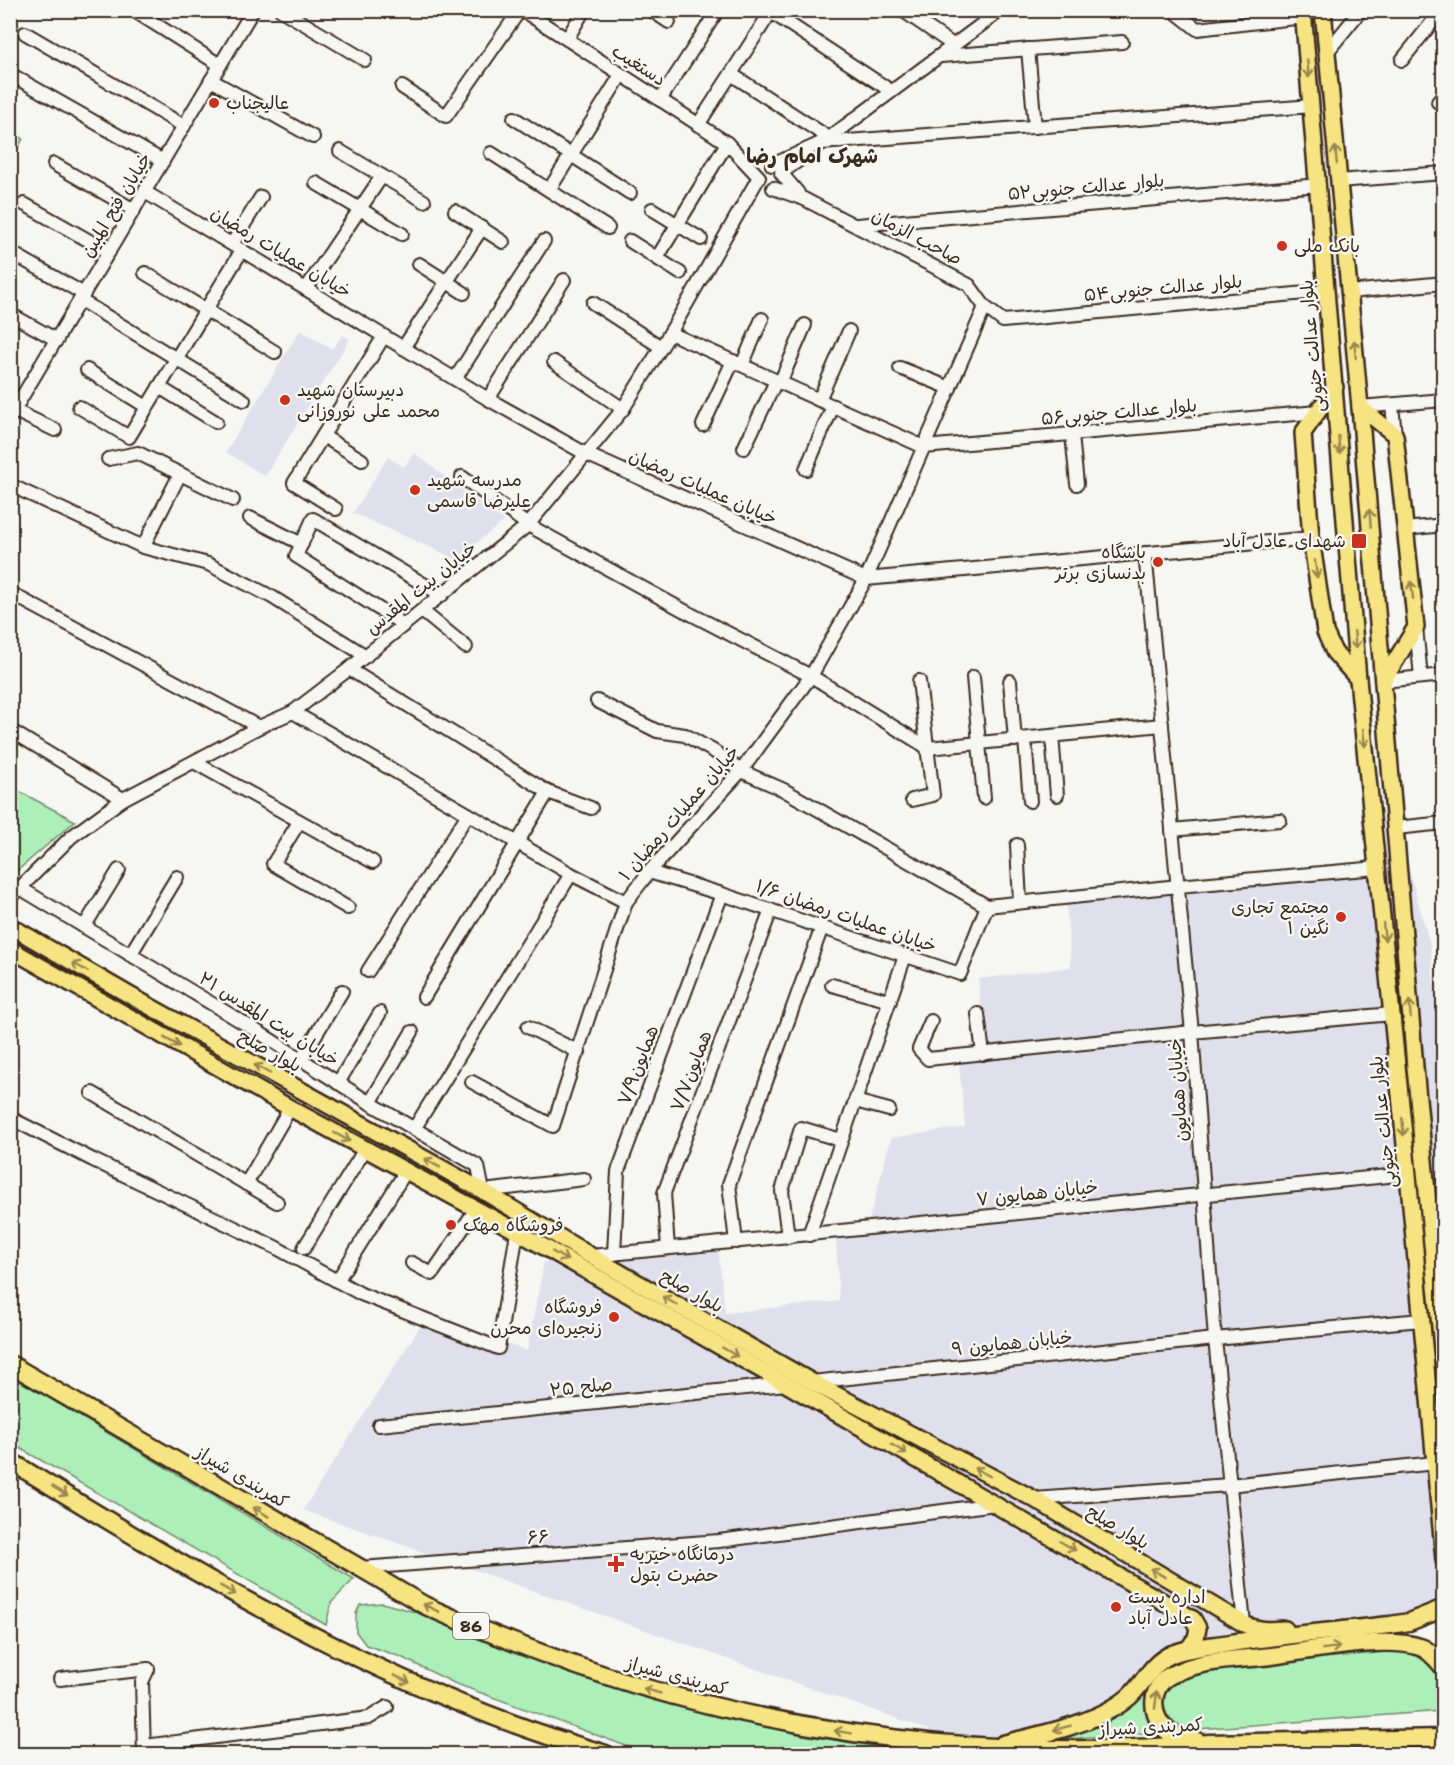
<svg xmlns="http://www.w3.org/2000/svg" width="1454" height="1765" font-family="'Shantell Sans','Playpen Sans Arabic',sans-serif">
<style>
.built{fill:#e0e0ec}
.green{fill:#acefb9;stroke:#748c6c;stroke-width:1.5}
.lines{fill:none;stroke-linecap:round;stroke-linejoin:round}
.minor-casing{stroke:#3b2a1e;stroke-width:16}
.major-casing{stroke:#3b2a1e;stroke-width:20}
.highway-casing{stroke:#3b2a1e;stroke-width:21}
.minor{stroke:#f6f6f2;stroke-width:12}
.major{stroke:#f6e381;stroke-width:15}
.highway{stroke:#f6e381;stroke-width:16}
.oneway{stroke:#988650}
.poi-dot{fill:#c8321e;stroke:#f6f6f2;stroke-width:2}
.labels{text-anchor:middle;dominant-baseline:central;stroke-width:5;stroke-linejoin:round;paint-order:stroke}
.shield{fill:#f6f6f2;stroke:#73675e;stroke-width:1.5}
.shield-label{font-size:16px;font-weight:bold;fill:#3b2a1e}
.street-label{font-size:18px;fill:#3b2a1e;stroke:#f6f6f2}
.poi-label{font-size:18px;fill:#3b2a1e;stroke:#f6f6f2;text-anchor:start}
.neighbourhood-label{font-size:20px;font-weight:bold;fill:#3b2a1e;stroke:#f6f6f2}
</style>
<rect width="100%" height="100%" fill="#f6f6f2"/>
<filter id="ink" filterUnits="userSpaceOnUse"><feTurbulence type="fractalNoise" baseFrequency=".0167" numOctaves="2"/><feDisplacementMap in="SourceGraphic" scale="12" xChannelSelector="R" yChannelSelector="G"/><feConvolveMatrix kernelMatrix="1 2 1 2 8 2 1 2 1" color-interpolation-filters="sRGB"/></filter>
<g filter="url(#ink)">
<g class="built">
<path d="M300,330L332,349L342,335L350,339L265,476L226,452Z"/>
<path d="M414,453L504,521L456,559L353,513L388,457L404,467Z"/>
<path d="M1408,867L1430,944L1444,1078L1443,1612L1244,1629L1226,1632L1224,1657L1214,1720L984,1749L303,1510L428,1314L527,1351L544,1262L718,1247L725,1313L839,1301L836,1240L865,1235L891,1138L965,1127L958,1051L985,1048L978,979L1071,967L1065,889Z"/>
</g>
<g class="green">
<path d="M11,131L23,139L11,159Z"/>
<path d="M11,787L75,821L11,876Z"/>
<path d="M10,1375L354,1579L331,1603L326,1625L11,1443Z"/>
<path d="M382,1603L430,1616L563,1669L802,1735L914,1752L942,1754H648L454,1683L401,1657L366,1645L356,1632V1614L360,1605Z"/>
<path d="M1403,1630L1402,1633L1185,1658L1162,1668C1147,1695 1145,1703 1158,1732L1066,1739L1098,1723L1127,1704L1148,1683L1159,1666L1174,1657Z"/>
<path d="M1406,1650L1419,1652L1439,1673L1442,1711L1197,1729C1180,1729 1160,1718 1163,1697C1164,1693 1167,1688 1169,1684L1203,1670Z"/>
<path d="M1443,1750V1754H1338Z"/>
</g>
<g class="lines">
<g class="minor-casing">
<g id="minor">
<path d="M133,10L220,65"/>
<path d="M281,10L365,60"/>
<path d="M651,10L669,22"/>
<path d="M902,10L953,45"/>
<path d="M1173,10L1197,29L1304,17"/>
<path d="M771,12L891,91"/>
<path d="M25,33L184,126"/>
<path d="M567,39L584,10"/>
<path d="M1028,49L1035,127"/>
<path d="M1327,52L1361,10"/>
<path d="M941,56L1122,42"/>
<path d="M1402,60L1442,10"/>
<path d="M10,74L163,161"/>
<path d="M731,74L829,138"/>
<path d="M211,80L313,137"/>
<path d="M402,87L446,116L520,10"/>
<path d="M660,100L718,10"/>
<path d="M1438,102L1444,95"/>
<path d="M514,118L630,193"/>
<path d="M698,125L772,10"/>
<path d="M821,144L1001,10"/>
<path d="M340,151L424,201"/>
<path d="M491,153L608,228"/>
<path d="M54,164L134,210"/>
<path d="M772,165L821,143L1312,106"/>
<path d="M1338,181L1444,173"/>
<path d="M316,183L402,234"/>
<path d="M773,188L804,199L969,285L985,307L1003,321L1327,291"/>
<path d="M549,190L621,75"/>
<path d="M145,192L488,399L586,454L866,579L1311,538"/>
<path d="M798,193L781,173L802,158"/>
<path d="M24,204L109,252"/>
<path d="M652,209L701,239"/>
<path d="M455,211L503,242"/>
<path d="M857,225L1319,185"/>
<path d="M630,241L680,273"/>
<path d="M232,244L261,197"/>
<path d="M10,252L84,294"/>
<path d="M657,258L727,143"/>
<path d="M419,264L464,293"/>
<path d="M145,273L275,352"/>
<path d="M306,289L382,176"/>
<path d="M1350,292L1444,283"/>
<path d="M80,300L244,400"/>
<path d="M593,303L661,347"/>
<path d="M10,314L57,340"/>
<path d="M670,333L924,447L1318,412"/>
<path d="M403,348L482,228"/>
<path d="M554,362L623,409"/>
<path d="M742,365L762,319"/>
<path d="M900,368L950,388"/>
<path d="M87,370L147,407"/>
<path d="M455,379L544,241"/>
<path d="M780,383L805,325"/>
<path d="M159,387L216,422"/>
<path d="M488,399L564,280"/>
<path d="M819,400L849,331"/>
<path d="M1392,405L1395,435"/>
<path d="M79,407L129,437L242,250"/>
<path d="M1360,407L1444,400"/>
<path d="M15,411L55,430"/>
<path d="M10,417L253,10"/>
<path d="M703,425L733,361"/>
<path d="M1072,435L1077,484"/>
<path d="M323,436L362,460"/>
<path d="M744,448L776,381"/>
<path d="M108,459L138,453L233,500"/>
<path d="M806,469L833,406"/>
<path d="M462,477L528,525L683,610L811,676L928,748"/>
<path d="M10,485L143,547L208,564L272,597L366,656"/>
<path d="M336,509L294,483L384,336"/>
<path d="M250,518L302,544"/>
<path d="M1405,529L1444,525"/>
<path d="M143,547L180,474"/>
<path d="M1145,553L1192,1032L1215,1339L1244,1624"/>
<path d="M10,593L259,727"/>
<path d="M422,611L466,647"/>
<path d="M404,625L296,556L313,519L442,595"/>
<path d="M1416,627L1421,677"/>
<path d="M349,669L548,792L591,808"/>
<path d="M973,677L984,798"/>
<path d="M1010,681L1015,740"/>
<path d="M1383,681L1444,675"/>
<path d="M597,701L657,731L685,735L715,752L741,771L784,790L987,906"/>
<path d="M293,712L571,874L626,902"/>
<path d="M10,730L123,799"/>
<path d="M1052,736L1057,795"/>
<path d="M1025,739L1030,801"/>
<path d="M928,748L1162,725"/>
<path d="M194,762L373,862"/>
<path d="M912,800L933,795L919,681"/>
<path d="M299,822L273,864L348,908"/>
<path d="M1396,828L1444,823"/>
<path d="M1172,830L1280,820"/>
<path d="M1017,845L1020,902"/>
<path d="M649,872L722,894L960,974L987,906"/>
<path d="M20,888L252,1028L370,1103L478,1166L483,1191L584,1179"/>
<path d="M10,898L71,837L123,799L259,727L293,712L349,669L528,525L623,409L670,333L759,177L727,143L522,10"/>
<path d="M987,906L1178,886L1377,868"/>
<path d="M84,927L119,870"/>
<path d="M130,955L177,877"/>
<path d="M368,971L468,814"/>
<path d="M832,985L890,1001"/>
<path d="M424,997L548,792"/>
<path d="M978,1014L983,1054"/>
<path d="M931,1021L919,1049L928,1059L1192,1032L1392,1014"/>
<path d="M528,1027L579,1052"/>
<path d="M301,1059L342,991"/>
<path d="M472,1082L553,1126L626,902L649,872L741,771L811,676L866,579L985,307"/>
<path d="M338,1083L380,1013"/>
<path d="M92,1093L277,1202"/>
<path d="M855,1101L889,1110"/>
<path d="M370,1103L412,1032"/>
<path d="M10,1118L93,1160L275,1247L361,1294L498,1348L517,1232"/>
<path d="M414,1129L571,874"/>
<path d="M246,1184L290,1108"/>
<path d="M809,1235L905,956"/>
<path d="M788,1237L782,1191L801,1128L841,1140"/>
<path d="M736,1242L729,1184L822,927"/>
<path d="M304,1248L365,1149"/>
<path d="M668,1248L664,1193L771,910"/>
<path d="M614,1254L618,1171L722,894"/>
<path d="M591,1256L1408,1174"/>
<path d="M412,1263L432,1274L476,1209"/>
<path d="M337,1281L406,1171"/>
<path d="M812,1382L1215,1339L1421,1320"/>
<path d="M379,1425L786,1384"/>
<path d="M1034,1499L1229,1485L1435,1463"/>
<path d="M361,1568L719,1541L995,1504"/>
<path d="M60,1679L148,1669"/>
<path d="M144,1746L369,1718L387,1707"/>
<path d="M144,1753L142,1682L148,1669"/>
</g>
</g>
<g class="major-casing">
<g id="major">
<path d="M1303,10L1358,679L1408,1174L1444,1560"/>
<path d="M1323,10L1360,407L1415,1067L1444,1369"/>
<path d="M1335,387L1303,433L1311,538L1325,632L1334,652L1358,679"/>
<path d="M1360,407L1395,435L1416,627L1383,681"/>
<path d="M10,926L131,996L483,1191L591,1256L812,1382L1034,1499L1244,1624C1258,1631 1270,1630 1285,1629"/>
<path d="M10,949L290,1108L509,1227L786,1384L1193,1619L1198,1628L1196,1638L1188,1649"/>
</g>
</g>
<g class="highway-casing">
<g id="highway">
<path d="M10,1364L424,1605C451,1618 480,1629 508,1640C725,1728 975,1765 1209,1743L1444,1738"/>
<path d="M10,1461C200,1577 391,1693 606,1754"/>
<path d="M1196,1740C1187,1739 1177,1738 1170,1733C1149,1719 1148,1685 1173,1674C1203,1659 1238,1660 1271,1656C1307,1651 1387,1635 1420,1647C1430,1650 1437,1660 1444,1668"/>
<path d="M1003,1744C1042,1734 1100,1723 1130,1696C1145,1682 1151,1663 1172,1654C1190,1647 1211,1646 1230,1643C1283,1635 1337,1631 1390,1625L1409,1622L1444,1608"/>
</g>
</g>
<use href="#minor" class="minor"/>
<use href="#major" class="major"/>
<use href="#highway" class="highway"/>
</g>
<defs><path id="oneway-shaft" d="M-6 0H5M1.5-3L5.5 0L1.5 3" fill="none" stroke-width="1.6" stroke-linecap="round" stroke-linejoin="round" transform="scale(1.5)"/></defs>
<g class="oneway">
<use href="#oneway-shaft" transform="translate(1308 69) rotate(85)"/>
<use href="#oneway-shaft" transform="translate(1336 155) rotate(-95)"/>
<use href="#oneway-shaft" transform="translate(1355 349) rotate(-95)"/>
<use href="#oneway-shaft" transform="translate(1339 445) rotate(86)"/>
<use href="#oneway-shaft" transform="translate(1370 518) rotate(-95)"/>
<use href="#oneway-shaft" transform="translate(1316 569) rotate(82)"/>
<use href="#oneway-shaft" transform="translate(1412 590) rotate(-97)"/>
<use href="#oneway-shaft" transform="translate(1355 640) rotate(85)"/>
<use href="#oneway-shaft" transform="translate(1364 738) rotate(84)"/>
<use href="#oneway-shaft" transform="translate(1384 932) rotate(84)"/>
<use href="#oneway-shaft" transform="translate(80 967) rotate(-150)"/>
<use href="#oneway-shaft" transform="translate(1410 1009) rotate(-95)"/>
<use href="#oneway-shaft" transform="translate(172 1042) rotate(29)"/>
<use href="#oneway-shaft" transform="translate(262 1069) rotate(-151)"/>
<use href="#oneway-shaft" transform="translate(1403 1127) rotate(85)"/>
<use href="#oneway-shaft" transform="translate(342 1137) rotate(28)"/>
<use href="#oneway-shaft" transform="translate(432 1163) rotate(-151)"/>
<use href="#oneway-shaft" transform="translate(560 1256) rotate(30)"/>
<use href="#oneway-shaft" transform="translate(670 1301) rotate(-150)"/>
<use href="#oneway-shaft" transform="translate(730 1352) rotate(30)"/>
<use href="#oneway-shaft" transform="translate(899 1449) rotate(30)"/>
<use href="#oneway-shaft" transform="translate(982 1472) rotate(-152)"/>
<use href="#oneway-shaft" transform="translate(60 1491) rotate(31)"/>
<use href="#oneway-shaft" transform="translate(261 1512) rotate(-149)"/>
<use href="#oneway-shaft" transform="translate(1068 1546) rotate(30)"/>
<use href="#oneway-shaft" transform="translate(1158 1573) rotate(-149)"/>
<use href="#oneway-shaft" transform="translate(228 1590) rotate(29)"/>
<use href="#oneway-shaft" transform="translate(431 1608) rotate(-154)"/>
<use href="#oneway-shaft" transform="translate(1331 1648) rotate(-7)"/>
<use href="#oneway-shaft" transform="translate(402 1679) rotate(26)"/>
<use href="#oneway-shaft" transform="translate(652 1691) rotate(-164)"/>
<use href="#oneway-shaft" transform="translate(1156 1700) rotate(-83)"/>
<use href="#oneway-shaft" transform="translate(1062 1728) rotate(165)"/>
<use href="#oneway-shaft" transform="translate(843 1732) rotate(-171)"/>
</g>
</g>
<g class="poi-dot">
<circle cx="214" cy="103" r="6"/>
<circle cx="1282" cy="246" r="6"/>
<circle cx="285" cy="400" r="6"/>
<circle cx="415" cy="490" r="6"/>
<rect x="1351" y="533" width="16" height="16" rx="3"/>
<circle cx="1158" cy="562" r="6"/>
<circle cx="1341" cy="917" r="6"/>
<circle cx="451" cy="1225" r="6"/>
<circle cx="614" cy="1317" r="6"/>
<path d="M613 1555h6v6h6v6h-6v6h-6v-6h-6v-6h6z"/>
<circle cx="1116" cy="1607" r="6"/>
</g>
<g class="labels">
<rect class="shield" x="453" y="1613" width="36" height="26" rx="4.5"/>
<g class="shield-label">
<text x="471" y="1626">86</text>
</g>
<g class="street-label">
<text transform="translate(639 65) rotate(33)">دستغیب</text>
<text transform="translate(1086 187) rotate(-5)">بلوار عدالت جنوبی۵۲</text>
<text transform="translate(116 205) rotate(-59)">خیابان فتح المبین</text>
<text transform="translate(917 237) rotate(28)">صاحب الزمان</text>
<text transform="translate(281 252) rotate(31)">خیابان عملیات رمضان</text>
<text transform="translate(1163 288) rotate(-5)">بلوار عدالت جنوبی۵۴</text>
<text transform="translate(1312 346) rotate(-95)">بلوار عدالت جنوبی</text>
<text transform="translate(1119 412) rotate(-5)">بلوار عدالت جنوبی۵۶</text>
<text transform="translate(703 487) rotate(24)">خیابان عملیات رمضان</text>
<text transform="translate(421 588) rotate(-39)">خیابان بیت المقدس</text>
<text transform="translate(679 813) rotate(-49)">خیابان عملیات رمضان ۱</text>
<text transform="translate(846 916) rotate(19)">خیابان عملیات رمضان ۱/۶</text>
<text transform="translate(269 1019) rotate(32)">خیابان بیت المقدس ۲۱</text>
<text transform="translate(270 1051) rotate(29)">بلوار صلح</text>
<text transform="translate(638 1065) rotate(-69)">همایون۷/۹</text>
<text transform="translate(691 1071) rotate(-69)">همایون۷/۷</text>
<text transform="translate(1178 1090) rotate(-94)">خیابان همایون</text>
<text transform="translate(1383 1122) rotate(-96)">بلوار عدالت جنوبی</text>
<text transform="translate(1037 1193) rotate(-6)">خیابان همایون ۷</text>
<text transform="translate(692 1291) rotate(30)">بلوار صلح</text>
<text transform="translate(1012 1343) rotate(-6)">خیابان همایون ۹</text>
<text transform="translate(581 1387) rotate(-6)">صلح ۲۵</text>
<text transform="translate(242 1477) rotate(31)">کمربندی شیراز</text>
<text transform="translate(1118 1527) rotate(31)">بلوار صلح</text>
<text transform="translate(538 1537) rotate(-4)">۶۶</text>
<text transform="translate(677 1676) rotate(15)">کمربندی شیراز</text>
<text transform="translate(1151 1727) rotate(-3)">کمربندی شیراز</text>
</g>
<g class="poi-label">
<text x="226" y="103">عالیجناب</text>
<text x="1294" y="246">بانک ملی</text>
<text x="297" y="390">دبیرستان شهید<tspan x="297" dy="21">محمد علی نوروزانی</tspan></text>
<text x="427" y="480">مدرسه شهید<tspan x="427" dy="21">علیرضا قاسمی</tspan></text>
<text x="1346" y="541" text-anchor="end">شهدای عادل آباد</text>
<text x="1146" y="552" text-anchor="end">باشگاه<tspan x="1146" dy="21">بدنسازی برتر</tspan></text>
<text x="1329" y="907" text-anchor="end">مجتمع تجاری<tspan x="1329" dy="21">نگین ۱</tspan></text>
<text x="463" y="1225">فروشگاه مهک</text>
<text x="602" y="1307" text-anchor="end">فروشگاه<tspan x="602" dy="21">زنجیره‌ای محرن</tspan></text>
<text x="630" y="1554">درمانگاه خیریه<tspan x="630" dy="21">حضرت بتول</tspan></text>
<text x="1128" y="1597">اداره پست<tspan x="1128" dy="21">عادل آباد</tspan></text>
</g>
<g class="neighbourhood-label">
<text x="812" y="156">شهرک امام رضا</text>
</g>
</g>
<rect width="1454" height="1765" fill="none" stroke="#f6f6f2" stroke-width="36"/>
<rect x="18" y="18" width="1418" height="1729" fill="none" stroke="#3b2a1e" stroke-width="2" filter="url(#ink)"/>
</svg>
